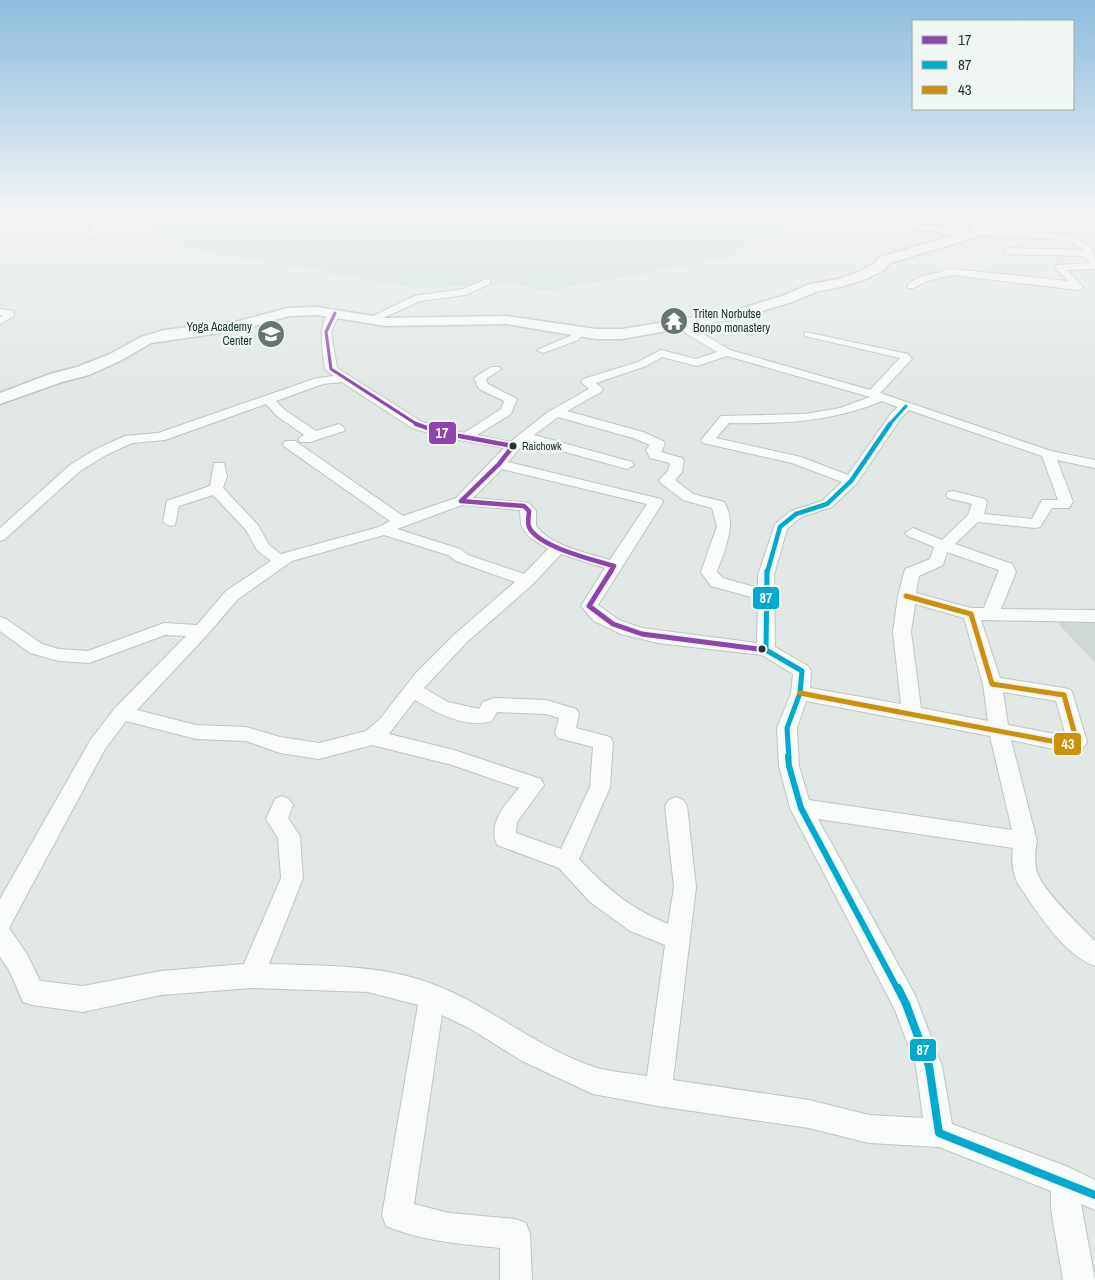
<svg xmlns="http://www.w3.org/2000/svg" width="1095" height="1280" font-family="'Archivo Narrow',sans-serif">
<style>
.built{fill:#d0d8d4}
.green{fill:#ccdfd2}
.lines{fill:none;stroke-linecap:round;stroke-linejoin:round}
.street-casing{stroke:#bec4c1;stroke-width:2}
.secondary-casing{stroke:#bec4c2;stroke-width:3}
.street{fill:#fafbfb;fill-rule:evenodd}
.secondary{fill:#fafbfb;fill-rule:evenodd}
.bus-1-far2-casing{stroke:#eff6f3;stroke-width:5.5}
.bus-1-far1-casing{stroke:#eff6f3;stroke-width:8}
.bus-1-casing{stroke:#eff6f3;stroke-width:9}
.bus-2-far4-casing{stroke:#eff6f3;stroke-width:5.5}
.bus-2-far3-casing{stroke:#eff6f3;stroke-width:8}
.bus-2-far2-casing{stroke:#eff6f3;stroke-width:9}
.bus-2-far1-casing{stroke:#eff6f3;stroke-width:10}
.bus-2-casing{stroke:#eff6f3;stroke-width:12}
.bus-3-casing{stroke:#eff6f3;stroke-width:9}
.bus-1-far2{stroke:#8e44ad;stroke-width:3}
.bus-1-far1{stroke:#8e44ad;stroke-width:4.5}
.bus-1{stroke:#8e44ad;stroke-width:5}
.bus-2-far4{stroke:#00a9ce;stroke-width:3}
.bus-2-far3{stroke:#00a9ce;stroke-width:4.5}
.bus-2-far2{stroke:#00a9ce;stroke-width:5}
.bus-2-far1{stroke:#00a9ce;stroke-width:6}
.bus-2{stroke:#00a9ce;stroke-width:8}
.bus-3{stroke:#cc900a;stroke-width:5}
.bus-dot{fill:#223733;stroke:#eff6f3;stroke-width:2}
.labels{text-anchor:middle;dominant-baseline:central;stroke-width:5;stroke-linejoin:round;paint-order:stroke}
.far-bus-label{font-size:11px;fill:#223733;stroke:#eff6f3;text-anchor:start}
.far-poi-label{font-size:12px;fill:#223733;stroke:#eff6f3;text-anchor:start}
.line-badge{stroke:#eff6f3;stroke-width:2}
.badge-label{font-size:14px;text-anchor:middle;font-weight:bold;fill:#fff}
</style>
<rect width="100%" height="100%" fill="#e1e7e4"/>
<path class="built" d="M1095,617V663L1053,618Z"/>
<path class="green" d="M125,214H829L828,217L757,238L724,259L546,291L515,284L417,288L186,248L123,217Z"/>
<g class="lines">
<g class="street-casing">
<g id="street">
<path d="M13,214H23L0,226V221Z"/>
<path d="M88,214H96L103,221L94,237L91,238L87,235L95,221Z"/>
<path d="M953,214H978L990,217L986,219Z"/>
<path d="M910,222L971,233L975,229C1013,233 1057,224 1090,246L1095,257V269L1067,270L1083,287L1078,290L952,275L926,281L914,288H908V284L920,277L952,269L1068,281L1055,267L1057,265L1090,263L1084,256L1008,254L1004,251L1008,248L1083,250L1074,243L1063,240L973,234L969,238L907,227V223Z"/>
<path d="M487,279L490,280V284L465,295L420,301L374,322H366L365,320L414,296L463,289Z"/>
<path d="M0,309L13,311L14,316L0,324V317L3,315H0Z"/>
<path d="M335,310L340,313L331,332L337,368L422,422L464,433L501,409L504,401L479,389L474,378L491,367H499L501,369L486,379L488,384L517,399L511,414L477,435L510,442L548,412L589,389L581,382L583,379L638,362L661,350L696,359L717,352L687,334L679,325L684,322L730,350L870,390L900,358L805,336V332L908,354L912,359L910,361L880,393L1051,451L1095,460V468L1057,460L1073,502L1069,508H1052L1040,527L1035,528L978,522L955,544L1012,564L1016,572L1001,609L1095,610V622L981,620L1000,678L1064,688L1071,690L1073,695L1087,742L1084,747L1072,753L1011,740L1037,841C1035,852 1034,862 1037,872C1042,890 1081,927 1095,941V966C1063,955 1037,911 1018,884C1013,874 1011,860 1013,848L818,819L915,995L942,1066L952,1124L1066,1166L1095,1180V1210L1081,1204L1095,1280H1063L1051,1209V1191L939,1147L869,1143L809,1128L658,1106L593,1094L522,1061L469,1028L442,1015L414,1204L449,1213L515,1219L526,1223L530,1234L532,1280H500V1248C461,1244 422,1241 386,1226L382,1215L418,1005L368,992L252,988L161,995L83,1012L32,1005L23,1002L9,970L0,957V899L91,739L115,708L186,636L165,635L89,663L59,661L30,653L0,631V617L6,619L42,644L59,649L88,651L164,623L197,625L226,591L271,561L257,550L246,530L213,495L179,506L175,525L170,526L163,522L167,501L210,486L214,463H224L227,476L223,488L258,525L269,545L281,554L379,527L390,521L285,447L283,444L285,441H295L403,516L456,498L504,448L438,436L412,428L342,382L323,384L276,401L285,410L316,431L339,424L345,428L344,431L310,442H300L298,439L304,435L277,416L266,404L165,440L132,443L106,455L80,471L5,539L0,541V528L70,465L96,449L125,436L158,433L317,378L334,376L325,369C323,354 315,316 335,310ZM727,356L870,397L840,408L805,414L721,416L701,440L703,443L792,463L842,482L822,501L791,511L775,524L758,575V588L723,578L717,572C724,550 738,524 724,502L693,494L675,480L682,472L684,461L682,458L661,452L665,444L663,441L643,432L567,411L601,392L603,389L596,383L646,366L662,357L697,366ZM882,401L898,407L892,412L848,475L801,457L716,438L729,423C782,424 832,422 882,401ZM909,410L1042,456L1058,500H1042L1032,519L984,514L987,502L985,499L953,491L948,492L946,495L948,498L972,504L968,515L942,540L913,528L905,533L908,536L934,547L930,559L905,569L898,596L893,632L901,704L810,688L811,671L808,666L775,647L774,575L787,529L801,517L832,507L856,484L901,418ZM558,417L633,438L650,445L646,450L650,458L670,463L668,471L659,480L661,483L683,500L712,508L717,526L701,572L711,586L758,599L757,643L642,628L619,620L598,605L663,502L661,499L508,462L526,441L627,469L634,465L632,462L534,435ZM502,469L647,504L610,560C587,553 551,546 536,526V511L529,503L473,498ZM462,505L520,510L521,525L529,537L548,549L524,574L468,555L460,549L397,529ZM384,535L448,555L456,561L515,582L455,634L415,674L380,719L366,731L319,743L280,737L246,727L196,725L137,710L207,635L238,599L292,561ZM947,552L999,570L984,608H971L916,593L919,576L943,565ZM561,554L605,568L581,606L594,621L621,634L658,643L762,655L793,674L791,693L777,728L779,766L790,808L895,1010L916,1066L923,1118L869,1115L809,1100L673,1080L696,887L687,806L683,800L676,797L669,800L665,806L674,887L668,924C631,909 606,888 579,859L610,787L613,742L610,737L576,728L579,714L576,709L546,700L494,698L483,702L479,709L448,702L424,688L467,642L533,584ZM915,604L964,618L983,684L988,721L921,708L911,632ZM1003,692L1056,701L1066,736L1008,725ZM415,700C436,713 467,729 492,721L497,712L546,714L559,718L555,733L558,738L593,747L590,787L561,849L516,833L517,822L544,785L541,779L454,750L389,734ZM806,701L990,736L1012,830L809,800L799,766L797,728ZM126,721L196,739L246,741L280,753L319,759L372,745L452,765L519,788C506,804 487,823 497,845L559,868L590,902L630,931L665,945L647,1076C629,1073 610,1072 594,1067C537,1048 490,1006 435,985C382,964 324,966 269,964L303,878L300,836L288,818L293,805L289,799L282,796L275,799L266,819L278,838L281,878L244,964L161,971L83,986L40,981L27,954L9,928L105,749Z"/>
<path d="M580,329L585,332L578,340L543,353L537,350L570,336Z"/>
</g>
</g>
<g class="secondary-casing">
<path id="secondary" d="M980,214H992L979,235L973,238L890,263L884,270L866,279L841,287L818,291L792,302L739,318L622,339H596L507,324L386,326L317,315L289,316L240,330L151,343L122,360L89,375L62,382L0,404V393L50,374L77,367L110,354L141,337L164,330L239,321L288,308L317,307L386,318L507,316L596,329H622L732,311L782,296L810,284L839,279L856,273L874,264L880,257L965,232L970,230Z"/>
</g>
<use href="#street" class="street"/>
<use href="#secondary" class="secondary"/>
<g class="bus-1-far2-casing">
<path id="bus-1-far2" d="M335,313L326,332L331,369L418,425"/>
</g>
<g class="bus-1-far1-casing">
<path id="bus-1-far1" d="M416,424L438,432L513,446L499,464L461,501L524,506L529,511C529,516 527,522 529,527C538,547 594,560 614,566L610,573"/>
</g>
<g class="bus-1-casing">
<path id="bus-1" d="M611,571L589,606L613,624L642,634L766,650"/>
</g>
<g class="bus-2-far4-casing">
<path id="bus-2-far4" d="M889,425L906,406"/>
</g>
<g class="bus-2-far3-casing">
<path id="bus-2-far3" d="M767,573L780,527L796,514L827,504L851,481L890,424"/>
</g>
<g class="bus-2-far2-casing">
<path id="bus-2-far2" d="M767,571L766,650L802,671L800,693L787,728L789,758"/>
</g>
<g class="bus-2-far1-casing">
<path id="bus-2-far1" d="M788,756L789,766L801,808L898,990"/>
</g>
<g class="bus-2-casing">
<path id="bus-2" d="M898,988L906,1004L929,1066L939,1133L1095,1195"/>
</g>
<g class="bus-3-casing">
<path id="bus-3" d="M800,693L1072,745L1077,742L1064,695L992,684L971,614L906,596"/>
</g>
<use href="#bus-1-far2" class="bus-1-far2"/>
<use href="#bus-1-far1" class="bus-1-far1"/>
<use href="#bus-1" class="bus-1"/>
<use href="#bus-2-far4" class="bus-2-far4"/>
<use href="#bus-2-far3" class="bus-2-far3"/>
<use href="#bus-2-far2" class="bus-2-far2"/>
<use href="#bus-2-far1" class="bus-2-far1"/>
<use href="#bus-2" class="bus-2"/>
<use href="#bus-3" class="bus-3"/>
</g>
<linearGradient id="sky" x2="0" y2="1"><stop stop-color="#8dbcde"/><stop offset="0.54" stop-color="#f2f4f3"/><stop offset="1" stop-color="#f2f4f3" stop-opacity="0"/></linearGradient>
<rect width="1095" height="393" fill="url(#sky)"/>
<defs>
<g id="temple-disc" transform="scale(1.4375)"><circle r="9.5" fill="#657571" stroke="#eff6f3"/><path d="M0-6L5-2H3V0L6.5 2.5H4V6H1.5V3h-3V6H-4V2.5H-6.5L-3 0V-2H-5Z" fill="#fff"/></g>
<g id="school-disc" transform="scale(1.4375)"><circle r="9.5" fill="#657571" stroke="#eff6f3"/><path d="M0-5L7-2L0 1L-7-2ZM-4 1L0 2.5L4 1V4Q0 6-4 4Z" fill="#fff"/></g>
</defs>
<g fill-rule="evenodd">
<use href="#temple-disc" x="674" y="321"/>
<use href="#school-disc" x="271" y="334"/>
</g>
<g class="bus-dot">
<circle cx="513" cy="446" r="4.5"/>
<circle cx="762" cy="649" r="4.5"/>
</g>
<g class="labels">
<g class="far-bus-label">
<text x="522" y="446">Raichowk</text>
</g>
<g class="far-poi-label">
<text x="693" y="314">Triten Norbutse<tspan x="693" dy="14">Bonpo monastery</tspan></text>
<text x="252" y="327" text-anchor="end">Yoga Academy<tspan x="252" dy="14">Center</tspan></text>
</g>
</g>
<g class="line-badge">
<rect x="428" y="421" width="29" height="24" rx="5" fill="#8e44ad"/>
<rect x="752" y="586" width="28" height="24" rx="5" fill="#00a9ce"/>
<rect x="1053" y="732" width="29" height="24" rx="5" fill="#cc900a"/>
<rect x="909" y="1038" width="28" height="24" rx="5" fill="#00a9ce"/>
</g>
<g class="badge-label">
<text x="442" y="438">17</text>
<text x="766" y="603">87</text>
<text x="1068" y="749">43</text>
<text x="923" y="1055">87</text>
</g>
<rect x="912" y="20" width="162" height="90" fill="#eff6f3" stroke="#9daaa6"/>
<rect x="922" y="36" width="25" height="8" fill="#8e44ad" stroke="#9daaa6"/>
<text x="958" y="45" font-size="15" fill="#223733">17</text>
<rect x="922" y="61" width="25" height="8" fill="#00a9ce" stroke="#9daaa6"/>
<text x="958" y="70" font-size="15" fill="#223733">87</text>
<rect x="922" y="86" width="25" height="8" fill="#cc900a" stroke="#9daaa6"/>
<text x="958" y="95" font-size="15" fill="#223733">43</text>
</svg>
